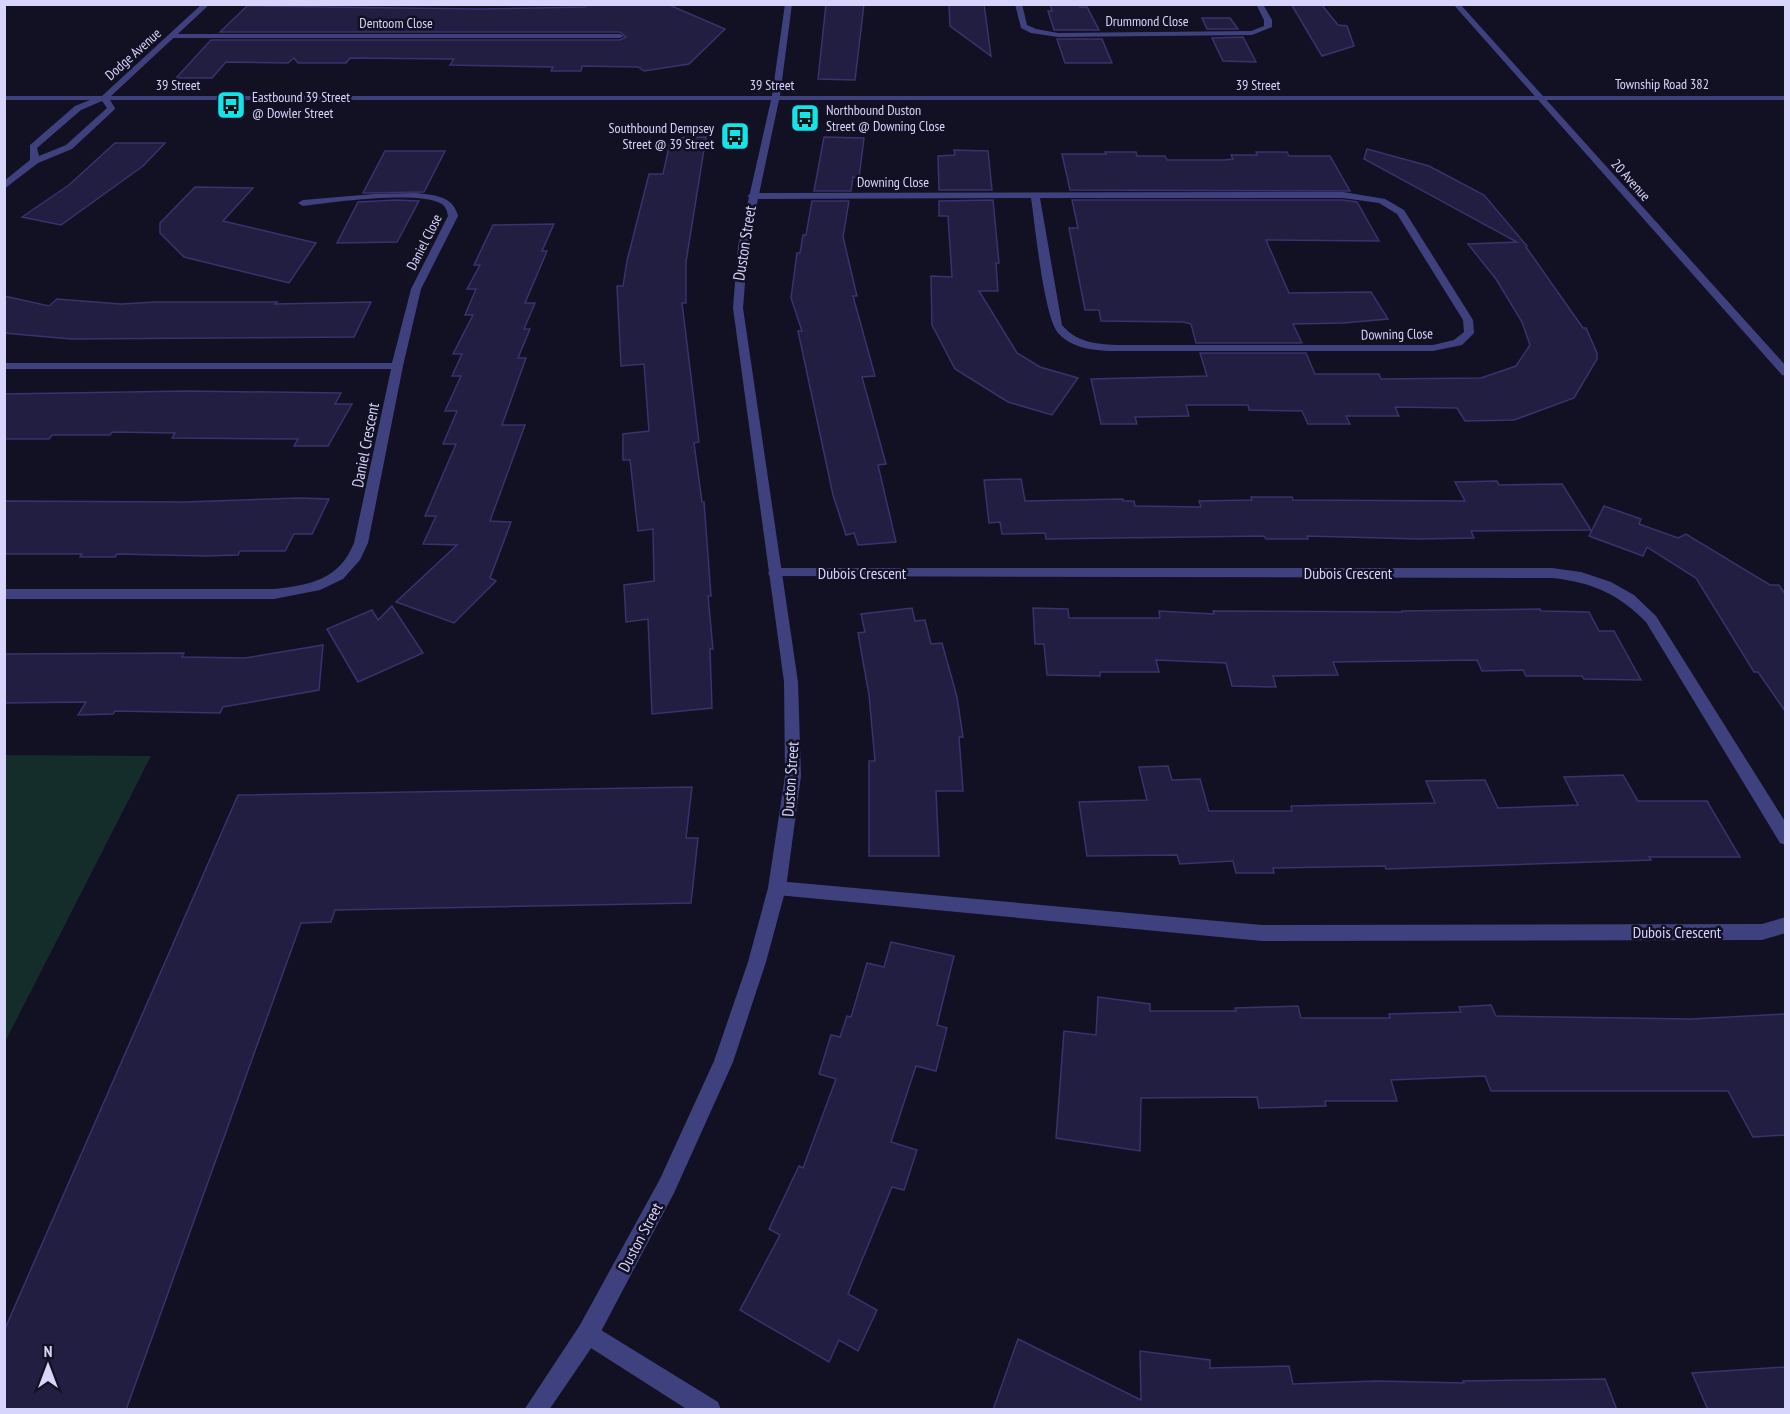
<svg xmlns="http://www.w3.org/2000/svg" width="1790" height="1414" font-family="'PT Sans Narrow',sans-serif">
<style>
.green{fill:#142c2a}
.building{fill:#221e42;stroke:#39326c;stroke-width:1.5}
.lines{fill:none;stroke-linecap:round;stroke-linejoin:round}
.minor{fill:#3f417e;fill-rule:evenodd}
.tertiary{fill:#3f417e;fill-rule:evenodd}
.labels{text-anchor:middle;dominant-baseline:central;stroke-width:5;stroke-linejoin:round;paint-order:stroke}
.far-street-label{font-size:14px;fill:#d7d5fc;stroke:#121023}
.far-poi-label{font-size:14px;fill:#d7d5fc;stroke:#121023;text-anchor:start}
.street-label{font-size:16px;fill:#d7d5fc;stroke:#121023}
</style>
<rect width="100%" height="100%" fill="#121023"/>
<path class="green" d="M5,755L151,756L5,1042L4,755Z"/>
<g class="building">
<path d="M587,4H667L725,29L689,64L644,71L638,67L582,66L581,71H551L553,67L450,65L454,59L350,58L346,63H298L294,58L288,63L226,62L212,78H176L211,40H620L626,37L620,32H220L247,6L479,9L585,7Z"/>
<path d="M826,4H864L855,80L818,79Z"/>
<path d="M949,4H984L991,56L950,26Z"/>
<path d="M1050,4H1079L1080,7H1087L1099,30H1054L1048,11H1052Z"/>
<path d="M1291,4H1321L1338,25L1347,26L1354,46L1322,56Z"/>
<path d="M1202,18H1230L1238,29H1207Z"/>
<path d="M1243,37L1256,62L1223,61L1212,38Z"/>
<path d="M1057,39H1102L1112,63H1065Z"/>
<path d="M706,137L686,262V303H682L699,442L694,443L702,502H704L711,596H708L713,649H710L712,708L652,714L648,619L626,622L624,585L654,581L653,529L638,531L630,460H623V434L649,431L644,364L621,366L617,286H623L627,261L649,174H663L671,138Z"/>
<path d="M824,137L864,138L859,178L853,177L851,191H814Z"/>
<path d="M115,143H165L143,166L61,225L22,217L69,185Z"/>
<path d="M1367,149L1429,166L1484,195L1527,246L1526,247L1583,328H1586L1597,353V359L1574,398L1514,420L1465,421L1457,408L1395,407L1399,416H1346L1350,424H1308L1302,411L1249,410L1248,405H1186L1189,416L1135,417L1137,424H1101L1091,379L1207,376L1200,353H1306L1315,374H1379L1381,379L1481,378L1516,366L1530,345L1522,322L1496,279L1468,244L1517,242L1364,159Z"/>
<path d="M954,150L988,151L992,190H939L938,156L955,155Z"/>
<path d="M385,151H445L424,192L363,193Z"/>
<path d="M1105,152H1136L1137,156H1165L1167,160H1224L1233,159L1231,155H1257L1256,152H1287L1289,156H1330L1350,191L1070,190L1062,154H1106Z"/>
<path d="M195,187L253,188L223,221L316,243L289,283L184,257L160,233V223Z"/>
<path d="M396,200L419,201L397,242L337,243L358,202Z"/>
<path d="M993,200L999,263H996L998,291H979L1017,353L1040,367L1078,378L1052,415L1008,402L955,369L932,325L931,276L952,277L948,216H939V201Z"/>
<path d="M1072,200H1343L1357,202L1379,241L1266,240L1289,293L1371,292L1388,319L1343,323L1293,324L1302,343H1196L1191,324L1183,322L1101,321L1099,310H1085L1069,228H1078Z"/>
<path d="M812,201H849L843,237L857,296H853L875,376L862,377L886,464L878,465L896,542L858,545L854,533L846,535L833,495L798,331H802L791,298L797,253H800L803,235H806Z"/>
<path d="M554,224L542,251H547L525,303H535L524,329H530L518,358H526L502,425H525L490,521L511,522L490,578L496,581L454,623L396,602L457,545L423,544L436,516H425L456,444H443L457,411H445L461,376H452L462,354H453L473,315H465L476,289H467L480,265H474L493,225Z"/>
<path d="M4,296L49,306L57,299L121,304L155,302H277L275,304L371,302L354,337L71,339L4,333Z"/>
<path d="M188,391L341,393L335,404H352L328,446H294L298,439L172,438L175,433L112,432L110,435H52L49,439H4V394Z"/>
<path d="M1021,479L1025,501L1123,499V501H1134L1135,506L1201,507L1199,501L1252,500L1251,497H1292L1293,500L1465,501L1455,482L1497,481L1499,485L1562,484L1591,530L1471,531L1474,538L1418,539L1307,536L1308,539H1266L1264,536L1046,539L1045,533L1002,534L1000,522L989,523L984,480Z"/>
<path d="M299,498L329,499L312,534H294L285,551H240L238,555L206,556L117,554L115,557H80L82,554H4V501L185,502Z"/>
<path d="M1604,506L1641,519L1639,524L1678,538L1686,534L1770,585H1779L1785,594V711L1758,672H1754L1696,578L1647,547L1643,556L1589,536Z"/>
<path d="M392,606L423,653L358,682L327,629L372,610L378,620Z"/>
<path d="M912,608L915,621L925,620L931,644L942,643L957,697L963,737H959L963,791H936L939,856H869V761H875L869,695L858,633L865,632L861,614Z"/>
<path d="M1033,608L1068,609L1069,618H1160L1159,611L1214,614L1213,611L1402,612V611L1540,609L1541,611L1589,612L1599,631H1614L1641,680L1584,679L1582,676H1526L1523,670L1482,671L1477,660L1333,662L1338,675L1273,676L1276,687L1232,686L1226,663L1156,660L1159,672H1100V676L1047,675L1044,644H1035Z"/>
<path d="M323,645L319,690L223,707L220,713L115,711L113,714L78,715L86,702L4,703V654L184,653L182,657L245,658Z"/>
<path d="M1168,766L1172,780L1200,779L1209,811H1292L1291,806L1435,803L1426,781L1485,780L1498,808L1578,805L1564,777L1623,775L1638,801H1707L1740,857H1649L1651,860L1386,869L1385,866L1273,868L1274,873H1236L1233,861L1180,864L1177,855L1087,856L1079,802L1147,800L1139,767Z"/>
<path d="M692,787L686,838H698L691,903L335,910L331,922L301,923L126,1410H4V1331L238,795Z"/>
<path d="M891,942L954,956L937,1025L947,1028L936,1071L916,1066L891,1142L917,1150L904,1190L892,1187L848,1294L877,1310L858,1351L839,1340L829,1362L740,1310L780,1235L769,1229L799,1166L803,1168L836,1079L819,1074L831,1035L840,1037L847,1016L851,1017L867,963L884,967Z"/>
<path d="M1098,997L1150,1004V1011H1236L1235,1008L1298,1006L1301,1018H1390L1389,1014L1461,1012L1459,1007L1491,1005L1496,1016L1691,1019L1785,1014V1135L1753,1137L1728,1091H1491L1485,1076L1391,1080L1397,1101H1325L1326,1106L1259,1108L1257,1097L1141,1098L1140,1151L1056,1138L1064,1031L1096,1035Z"/>
<path d="M1018,1339L1141,1400L1140,1351L1210,1360V1368L1289,1366L1293,1384L1377,1381L1464,1383L1463,1381L1605,1379L1617,1410H993Z"/>
<path d="M1785,1367V1410H1708L1692,1373Z"/>
</g>
<g class="lines">
<g class="minor">
<path d="M1015,4H1022L1027,25L1036,29L1058,33L1251,31L1264,26V20L1256,4H1263L1272,20V27L1252,35L1058,37L1031,33L1021,28Z"/>
<path d="M1453,4H1460L1786,366V376L1782,375Z"/>
<path d="M170,34H620L624,36L620,38H173Z"/>
<path d="M1343,192L1385,199L1404,210L1473,320L1474,333L1462,345L1433,351H1116C1097,351 1073,349 1059,334C1044,320 1035,224 1031,198L752,199L747,196L752,193ZM1040,198H1343L1379,203L1397,214L1463,320L1464,332L1454,340L1433,345H1116C1095,344 1076,342 1062,325Z"/>
<path d="M415,193C433,195 453,195 458,216L421,289L403,366L368,543L360,560L343,579L320,590L274,599H4V589H274C310,585 339,580 354,543L391,369H4V363H392L411,289L448,216C447,211 446,207 442,204C420,190 331,202 303,206L298,203L303,200L374,194Z"/>
<path d="M775,568H1552L1581,572L1611,582L1634,595L1656,616L1786,823V845L1780,843L1646,622C1619,594 1591,582 1552,578L770,576L768,573L770,570Z"/>
<path d="M777,881L1262,925L1762,924L1786,917V933L1762,940L1262,941L777,895L771,893L768,888L771,883Z"/>
<path d="M588,1322L718,1402L721,1410H688L580,1341L577,1333L580,1325Z"/>
</g>
<path class="tertiary" d="M202,4H210L111,96H772L785,4H792L780,96H1786V100H779L748,246L743,308L798,682L801,776L786,888L766,962L733,1062L674,1193L596,1341L549,1410H524L580,1325L660,1179L714,1061L748,962L768,888L785,776L784,682L733,308L738,246L771,100H110L115,108L114,110L72,149L38,163L4,189V181L30,160V145L75,106L90,100H4V96H102ZM102,101L107,108L66,145L39,156L37,148L81,110Z"/>
</g>
<defs>
<g id="bus-square" transform="scale(1.5)"><rect x="-9" y="-9" width="18" height="18" rx="4" fill="#13e4ea" stroke="#121023"/><path d="M-5-6H5V4H4V6H2V4H-2V6H-4V4H-5ZM-3.5-4V0h7V-4ZM-3.5 1.2v1.5H-2V1.2ZM2 1.2v1.5H3.5V1.2Z" fill="#111"/></g>
</defs>
<g fill-rule="evenodd">
<use href="#bus-square" x="231" y="105"/>
<use href="#bus-square" x="805" y="118"/>
<use href="#bus-square" x="735" y="136"/>
</g>
<g class="labels">
<g class="far-street-label">
<text x="1147" y="21">Drummond Close</text>
<text x="396" y="23">Dentoom Close</text>
<text transform="translate(133 54) rotate(-42)">Dodge Avenue</text>
<text x="1662" y="84">Township Road 382</text>
<text x="178" y="85">39 Street</text>
<text x="772" y="85">39 Street</text>
<text x="1258" y="85">39 Street</text>
<text transform="translate(1631 180) rotate(48)">20 Avenue</text>
<text x="893" y="182">Downing Close</text>
<text transform="translate(424 242) rotate(-63)">Daniel Close</text>
<text transform="translate(1397 334) rotate(-1)">Downing Close</text>
</g>
<g class="far-poi-label">
<text x="252" y="97">Eastbound 39 Street<tspan x="252" dy="16">@ Dowler Street</tspan></text>
<text x="826" y="110">Northbound Duston<tspan x="826" dy="16">Street @ Downing Close</tspan></text>
<text x="714" y="128" text-anchor="end">Southbound Dempsey<tspan x="714" dy="16">Street @ 39 Street</tspan></text>
</g>
<g class="street-label">
<text transform="translate(744 243) rotate(-81)">Duston Street</text>
<text transform="translate(365 445) rotate(-79)">Daniel Crescent</text>
<text x="862" y="573">Dubois Crescent</text>
<text x="1348" y="573">Dubois Crescent</text>
<text transform="translate(790 779) rotate(-86)">Duston Street</text>
<text x="1677" y="932">Dubois Crescent</text>
<text transform="translate(640 1237) rotate(-62)">Duston Street</text>
</g>
</g>
<rect width="1790" height="1414" fill="none" stroke="#d7d5fc" stroke-width="12"/>
<g transform="translate(48 1366)" stroke="#121023" stroke-width="4.5" paint-order="stroke">
<path d="M0-4.5L10 22L0 15L-10 22Z" fill="#d7d5fc"/>
<text y="-9" font-size="16" font-weight="bold" text-anchor="middle" fill="#d7d5fc">N</text>
</g>
</svg>
